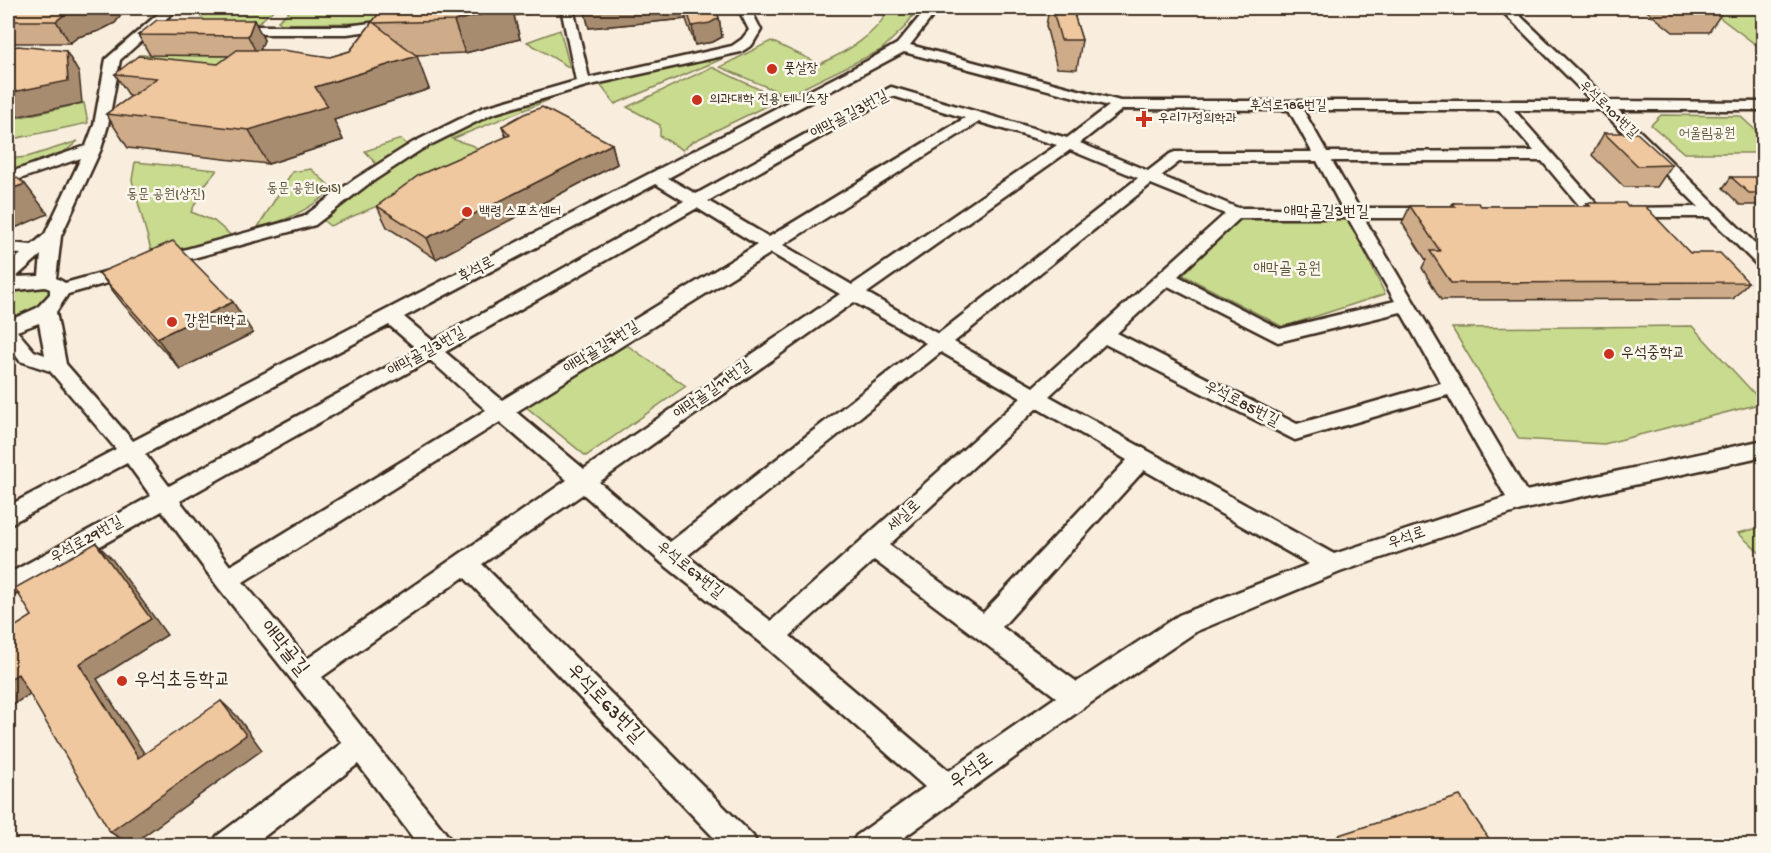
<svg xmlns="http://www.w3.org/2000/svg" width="1771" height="853" font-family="'Gochi Hand','Poor Story',sans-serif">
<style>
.green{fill:#c9db8f;stroke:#828256;stroke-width:1.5}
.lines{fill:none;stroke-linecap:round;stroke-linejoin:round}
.minor-casing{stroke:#3b2a1e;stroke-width:5}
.minor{fill:#fbf7ec;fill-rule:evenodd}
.wall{fill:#ceac89;stroke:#3b2a1e;stroke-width:1.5}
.shaded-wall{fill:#a88c6f;stroke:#3b2a1e;stroke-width:1.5}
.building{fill:#f0c89f;stroke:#3b2a1e;stroke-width:1.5}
.poi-dot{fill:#c8321e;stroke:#fbf7ec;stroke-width:2}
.labels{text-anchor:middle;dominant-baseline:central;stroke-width:5;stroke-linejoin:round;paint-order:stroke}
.far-poi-label{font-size:14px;fill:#3b2a1e;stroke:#fbf7ec;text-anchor:start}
.far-street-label{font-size:14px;fill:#3b2a1e;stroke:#fbf7ec}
.far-park-label{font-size:14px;fill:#5e563a;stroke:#fbf7ec}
.street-label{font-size:16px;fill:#3b2a1e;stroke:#fbf7ec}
.park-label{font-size:16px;fill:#5e563a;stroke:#fbf7ec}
.poi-label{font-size:16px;fill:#3b2a1e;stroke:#fbf7ec;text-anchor:start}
.near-street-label{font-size:20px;fill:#3b2a1e;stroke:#fbf7ec}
.near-poi-label{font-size:20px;fill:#3b2a1e;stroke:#fbf7ec;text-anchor:start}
</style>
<rect width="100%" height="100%" fill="#f9eedd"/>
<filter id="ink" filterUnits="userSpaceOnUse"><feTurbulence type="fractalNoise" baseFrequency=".0167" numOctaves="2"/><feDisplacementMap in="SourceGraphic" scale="12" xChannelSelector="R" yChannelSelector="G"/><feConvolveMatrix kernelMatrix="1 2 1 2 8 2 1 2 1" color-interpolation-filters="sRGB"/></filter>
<g filter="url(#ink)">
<g class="green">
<path d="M190,8H276L257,24L206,21Z"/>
<path d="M293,8L364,11L399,8L371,23L282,24L278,21Z"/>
<path d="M890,8H918L905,27L881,50L692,142L683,150L660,136V125L627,107L712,67L767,93H781L720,67L771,41L820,64C849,50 874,37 890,8Z"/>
<path d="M1707,8H1763V50Z"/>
<path d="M560,30L570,68L527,42Z"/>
<path d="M139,55L249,56L239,69L131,63Z"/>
<path d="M717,57L722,59L615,104L598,82Z"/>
<path d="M576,89L452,139L474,146L486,160L330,226L320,218L422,148L490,114Z"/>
<path d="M84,103L88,123L8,140V120Z"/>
<path d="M1661,115L1740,116L1763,137V153H1684L1651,125Z"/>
<path d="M401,139L408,146L377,165L365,151Z"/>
<path d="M78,141L67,150L8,173V159L27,157Z"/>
<path d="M135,162L217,170L204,186L191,212L214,221L233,237L193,254L151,250L132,180Z"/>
<path d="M311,169L333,189C310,209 287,222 258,227L292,172Z"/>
<path d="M1237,218L1349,219L1385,294L1283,327L1183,275Z"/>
<path d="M32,284C42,286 52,286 52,298L14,324L8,325V290Z"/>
<path d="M1692,326L1763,403L1604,444L1519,439L1452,328Z"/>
<path d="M624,343L686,386L586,456L525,406Z"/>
<path d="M1763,527H1764L1763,556L1738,533Z"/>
</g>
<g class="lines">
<g class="minor-casing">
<g id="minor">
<path d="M165,8H178L120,60L108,125L101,149L61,236L56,278L65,283L130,265L136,267L139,271L136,275L68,294L56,312L66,364L133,441L867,61L897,44L927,8H939L910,45L1120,101H1592L1499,8H1512L1609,101L1764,102V110H1618L1764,252V267L1758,266L1709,217H1619L1617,213L1625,208L1699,207L1601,110H1514L1601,209L1603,213L1595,218L1589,217L1542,161H1332L1359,208H1434L1442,213L1434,218H1364L1526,491L1764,440V456L1521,510L1340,572L1197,631L1086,706L892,846H851L856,836L925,787L763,644L662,563L583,494L482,564L753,836L758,846H722L464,577L322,677L448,836L453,846H419L358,764L252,846H212L217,836L342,743L218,587L162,511L17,593L8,596V574L151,496L127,463L8,525V506L116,449L50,371L20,361L8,345V321L37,308L50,294V289L45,287L8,291V266L21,254L8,253V243L32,245L45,234L81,158L8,183V173L86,146L94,125L106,59ZM904,52L1109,106L1067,138L891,87L696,194L668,178ZM893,96L965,118L769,237L708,201ZM1123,109L1289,110L1312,152H1175L1170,154L1148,171L1080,143ZM1303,110H1499L1534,151L1327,152ZM979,122L1057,145L852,285L783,245ZM1070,150L1138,178L938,334L867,293ZM1317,161L1342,208H1238L1161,176L1179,162ZM656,184L684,201L433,341L404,317ZM1151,184L1225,214L1033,387L954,342ZM697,208L757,245L502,400L445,352ZM1240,218H1348L1395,301L1280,329L1178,276ZM771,253L840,294L584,469L516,412ZM41,255L39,276L16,277ZM1168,286L1278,342L1401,312L1441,383L1297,424L1117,333ZM854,302L926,343L670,542L599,482ZM39,323L45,355L34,351L17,331ZM389,325L418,350L169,486L145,454ZM1105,344L1295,440L1448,395L1506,497L1334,554L1049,396ZM941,352L1021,398L771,621L687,556ZM430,360L486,410L230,566L180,501ZM1037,408L1127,460L983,613L889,545ZM500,422L567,480L307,659L243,582ZM1144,470L1309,564L1179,615L1077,682L1002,627ZM874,560L1056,697L949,771L790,636Z"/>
<path d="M501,8H538L532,12L485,17L479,13L485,9Z"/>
<path d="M561,8H573L589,78L732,46L742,39L749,30L738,8H750L761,30L752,45L741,52L586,86L492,114L422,149L367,185L315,225L160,267L154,266L151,262L154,258L303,217L355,179L412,143L482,108L576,81Z"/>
<path d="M394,20L399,21L400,24L399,27L347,34H231L225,30L231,26H347Z"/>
</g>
</g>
<use href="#minor" class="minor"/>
</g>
<g class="wall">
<path d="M8,8H120L123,13L115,23L99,31L78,37L70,43H13L8,35Z"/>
<path d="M383,8H512L520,39L465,53L416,55L429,89L334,120L343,140L268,164L128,148L106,114L130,97L115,74L218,64L230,56L150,55L138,35L254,20L264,40L260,50L330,57L350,51Z"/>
<path d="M584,8H715L719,18L722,37L713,42L695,45L686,19L589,28Z"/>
<path d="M1046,8H1077L1075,18L1082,40L1077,69L1057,68L1046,26L1048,14Z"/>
<path d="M1643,8H1725L1709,32H1673Z"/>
<path d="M1764,122V132L1759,128Z"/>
<path d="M502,126L612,144L617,164L436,259L387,227L377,206L506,137Z"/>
<path d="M1604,133L1672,165L1657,187H1624L1592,155Z"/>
<path d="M1731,177L1764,193V205H1740L1723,188Z"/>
<path d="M1453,203L1481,206H1586L1587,203L1627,206L1690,253L1748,282L1733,299L1441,300L1422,268L1426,260L1402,223L1410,206H1451Z"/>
<path d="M99,273L253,333L180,369L123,304Z"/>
<path d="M1339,835L1494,846H1329Z"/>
</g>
<g class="shaded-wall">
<path d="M89,8H120L123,13L115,23L99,31L78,37L70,43L56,21L64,15Z"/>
<path d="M508,8H512L520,39L465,53L454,21Z"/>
<path d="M601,8H685L686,19L589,28L584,9Z"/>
<path d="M719,18L722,37L713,42L695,45L692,26Z"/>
<path d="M254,20L264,40L258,56L248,36Z"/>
<path d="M66,51L79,73L82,103L10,118L8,115V93Z"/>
<path d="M417,56L429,89L334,120L343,140L268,164L249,130L315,87Z"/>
<path d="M612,144L617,164L436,259L427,238Z"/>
<path d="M25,184L48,214L8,231V190Z"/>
<path d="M233,302L253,333L180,369L157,338Z"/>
<path d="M96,543L112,559L167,635L97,679L156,772L138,758L79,664Z"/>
<path d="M18,674L38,689L8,708V680Z"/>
<path d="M221,701L237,716L262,750L131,845L110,832Z"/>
</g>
<g class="building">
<path d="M8,8H89L86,9L64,15L56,21H8Z"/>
<path d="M383,8H508L454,21L374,23L417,56L315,87L328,106L249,130L106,114L157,78L115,74L138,56L218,64L237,50H282L330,57L350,51Z"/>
<path d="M584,8H601L584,9Z"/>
<path d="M686,8H715L719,18L710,23L692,26Z"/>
<path d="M1052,8H1072L1082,40H1061Z"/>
<path d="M157,20H254L248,36L138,35Z"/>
<path d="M18,46L66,51L68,81L8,93V48Z"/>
<path d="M542,107L612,144L427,238L377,206L419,175L510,135L502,126L524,114Z"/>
<path d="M1604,133H1637L1672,165L1638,166Z"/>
<path d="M9,172L25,184L8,190V173Z"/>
<path d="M1731,177H1755L1764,184V193H1749Z"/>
<path d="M1453,203H1478L1481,206H1590L1587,203H1625L1627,206H1645L1690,253H1720L1748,282L1451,283L1430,251H1440L1410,206H1455Z"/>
<path d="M173,241L233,302L157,338L99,273Z"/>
<path d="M96,543L151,619L79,664L138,758L221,701L246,735L110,832L18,674L8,680V631L32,616L15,588Z"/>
<path d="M1460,796L1494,846H1345L1339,835Z"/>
</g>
</g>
<g class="poi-dot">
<circle cx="772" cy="69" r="6"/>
<circle cx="697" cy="100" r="6"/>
<path d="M1141 110h6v6h6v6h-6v6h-6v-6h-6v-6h6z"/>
<circle cx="467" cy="212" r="6"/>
<circle cx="172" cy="322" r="6"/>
<circle cx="1609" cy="354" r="6"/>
<circle cx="122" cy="681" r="6"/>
</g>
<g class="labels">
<g class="far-poi-label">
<text x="784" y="69">풋살장</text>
<text x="709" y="100">의과대학 전용 테니스장</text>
<text x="1158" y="119">우리가정의학과</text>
<text x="479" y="212">백령 스포츠센터</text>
</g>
<g class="far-street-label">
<text x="1288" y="106">후석로186번길</text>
<text transform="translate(1608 110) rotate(44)">우석로101번길</text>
</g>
<g class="far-park-label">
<text x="1707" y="134">어울림공원</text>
<text x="304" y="189">동문 공원(GIS)</text>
<text x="166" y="195">동문 공원(상진)</text>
</g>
<g class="street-label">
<text transform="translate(850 116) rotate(-28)">애막골길3번길</text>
<text x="1326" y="213">애막골길3번길</text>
<text transform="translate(477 271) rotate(-28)">후석로</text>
<text transform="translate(602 349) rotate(-32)">애막골길7번길</text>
<text transform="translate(427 353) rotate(-29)">애막골길3번길</text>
<text transform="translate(713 391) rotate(-35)">애막골길11번길</text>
<text transform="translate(1241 405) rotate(27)">우석로85번길</text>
<text transform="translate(905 517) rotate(-43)">세실로</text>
<text transform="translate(1407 539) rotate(-19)">우석로</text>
<text transform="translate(87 541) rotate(-29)">우석로29번길</text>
<text transform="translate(689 571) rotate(39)">우석로67번길</text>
</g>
<g class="park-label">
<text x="1287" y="270">애막골 공원</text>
</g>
<g class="poi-label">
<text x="184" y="322">강원대학교</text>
<text x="1621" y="354">우석중학교</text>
</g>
<g class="near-street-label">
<text transform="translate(283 649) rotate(51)">애막골길</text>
<text transform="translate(604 704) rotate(46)">우석로63번길</text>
<text transform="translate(972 772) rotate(-35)">우석로</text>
</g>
<g class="near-poi-label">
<text x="134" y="681">우석초등학교</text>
</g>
</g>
<rect width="1771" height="853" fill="none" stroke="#fbf7ec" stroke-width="30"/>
<rect x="15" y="15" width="1741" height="823" fill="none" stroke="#3b2a1e" stroke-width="2" filter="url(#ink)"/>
</svg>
